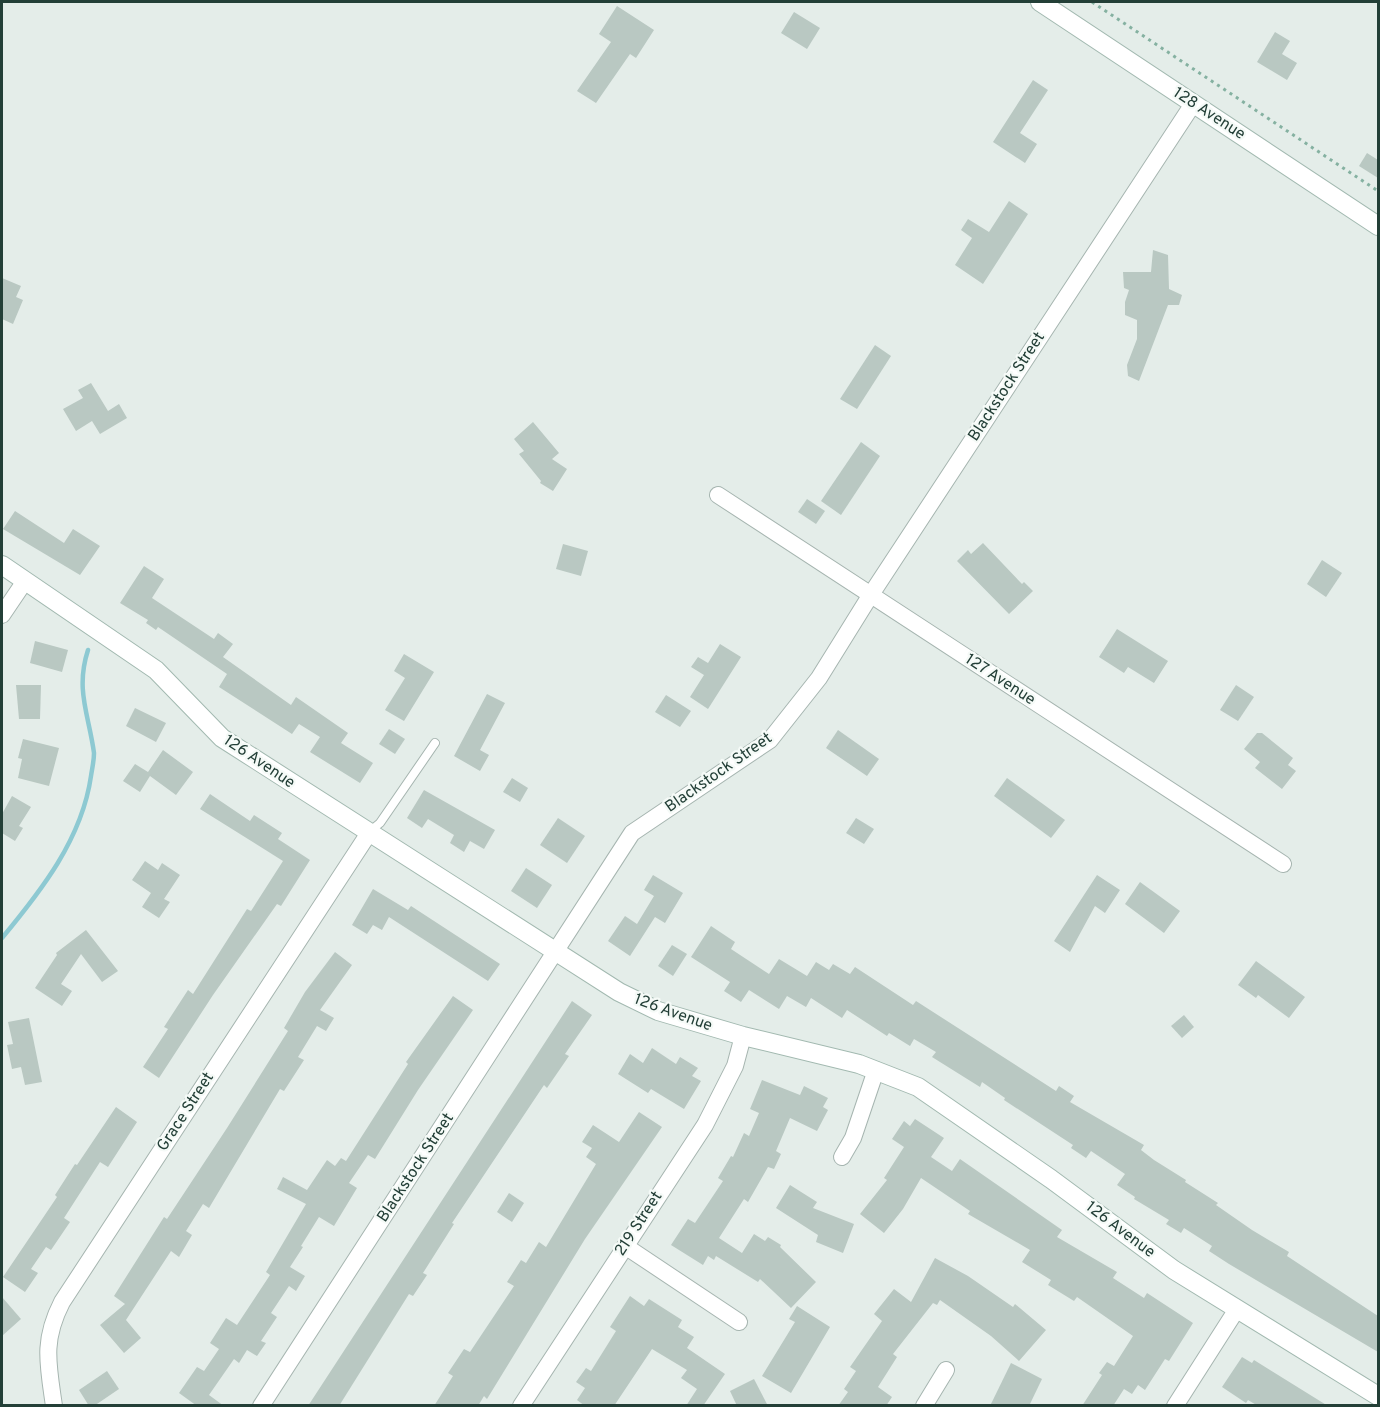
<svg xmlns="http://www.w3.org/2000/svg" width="1380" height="1407" font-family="Overpass,sans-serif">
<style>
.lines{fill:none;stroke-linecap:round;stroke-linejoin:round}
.stream{stroke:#8dc9d2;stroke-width:4.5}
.building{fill:#b9c8c2}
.lane-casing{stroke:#a6b5b0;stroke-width:10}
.street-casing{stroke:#a6b5b0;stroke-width:18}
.secondary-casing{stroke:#a2b9b0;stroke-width:20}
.path{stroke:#85b1a1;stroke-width:3;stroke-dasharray:3 4.5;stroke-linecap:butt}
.lane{stroke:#fff;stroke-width:8}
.street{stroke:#fff;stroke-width:16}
.secondary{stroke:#fff;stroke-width:18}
.labels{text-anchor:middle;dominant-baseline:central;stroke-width:4.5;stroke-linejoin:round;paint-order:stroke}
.street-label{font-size:16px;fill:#233f37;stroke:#f5faf7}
</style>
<rect width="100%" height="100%" fill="#e4ede9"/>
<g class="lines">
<path class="stream" d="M2,938C41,891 82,839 91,776C92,769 94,761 94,753C89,715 75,690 88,650"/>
</g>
<g class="building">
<path d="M617,6L654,30L636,58L630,54L596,103L577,91L611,42L599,34Z"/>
<path d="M794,12L820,28L807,49L781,33Z"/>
<path d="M1275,32L1290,41L1282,54L1297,63L1287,80L1257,62Z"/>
<path d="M1033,80L1048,90L1020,133L1037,144L1025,163L993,142Z"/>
<path d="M1367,153L1378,160V178L1359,166Z"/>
<path d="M1009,201L1028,214L983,284L955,265L972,238L961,230L968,219L989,232Z"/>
<path d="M1153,250L1168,255L1169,289L1182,295L1179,305H1168L1139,381L1128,376L1127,365L1137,339V320L1125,315V302L1129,290L1124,288L1123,272H1151Z"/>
<path d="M2,278L21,286L16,297L23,300L13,324L2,319Z"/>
<path d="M875,345L891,356L857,409L840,399Z"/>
<path d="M91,383L108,411L119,404L127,418L100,434L92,421L76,431L63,409L83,398L78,390Z"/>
<path d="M533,422L559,453L552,459L567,469L553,491L540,483L541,481L519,454L524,451L514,439Z"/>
<path d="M861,442L880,456L841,515L821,501Z"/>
<path d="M807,499L825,511L816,524L798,512Z"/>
<path d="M15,511L64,543L73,529L100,546L80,575L3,529Z"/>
<path d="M983,543L1022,584L1024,582L1033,591L1009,614L957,561L968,550L971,554Z"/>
<path d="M563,544L588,551L581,576L556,569Z"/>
<path d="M1322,560L1342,573L1326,597L1307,584Z"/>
<path d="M144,566L164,579L152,598L214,639L218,633L233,644L223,657L291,705L296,697L348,733L341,743L373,763L360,783L310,752L320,737L299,724L292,734L219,687L227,674L158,627L156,630L146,623L148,620L120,603Z"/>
<path d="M1117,629L1168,661L1154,683L1128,667L1124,673L1099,657Z"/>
<path d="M35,641L68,650L62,672L30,663Z"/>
<path d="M720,644L741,657L708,709L690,697L704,675L691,667L698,657L708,663Z"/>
<path d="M404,654L434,672L404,721L385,710L405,678L394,671Z"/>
<path d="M16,685H41L40,719H19Z"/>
<path d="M1236,685L1254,697L1238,721L1220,710Z"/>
<path d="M487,694L505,703L480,750L489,755L480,771L454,756Z"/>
<path d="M666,695L691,711L680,727L655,712Z"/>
<path d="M135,708L166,723L156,742L126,726Z"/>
<path d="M389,729L405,739L395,754L379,744Z"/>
<path d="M838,730L879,759L867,776L826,748Z"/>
<path d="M1257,733H1262L1293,758L1288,765L1296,771L1282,789L1255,768L1260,762L1244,749Z"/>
<path d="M23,739L59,748L49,786L18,778L22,759L18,758Z"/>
<path d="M163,750L193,772L176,795L150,776L140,792L123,781L135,764L148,772Z"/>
<path d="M512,778L528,788L520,802L503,792Z"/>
<path d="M1007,778L1065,820L1051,838L994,796Z"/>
<path d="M424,790L495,830L484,849L470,841L464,852L450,843L454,835L428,819L422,828L407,818Z"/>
<path d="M210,794L250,821L254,815L282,833L278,839L310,860L281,906L277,904L213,995L159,1078L143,1067L168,1029L164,1027L188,990L193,994L247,909L251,911L283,861L200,809Z"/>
<path d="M12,796L31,807L19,826L23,828L15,841L2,833V814Z"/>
<path d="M558,818L585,836L567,863L540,845Z"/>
<path d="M856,818L874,829L864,844L846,833Z"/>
<path d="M145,861L158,870L162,863L180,875L164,899L170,902L159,918L142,907L151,893L132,880Z"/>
<path d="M526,868L552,885L537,908L511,891Z"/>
<path d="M653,875L683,893L665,923L655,917L630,956L608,941L625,916L637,924L654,896L644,890Z"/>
<path d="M1097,875L1120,890L1105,913L1095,906L1070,952L1054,941Z"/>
<path d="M1140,882L1180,911L1164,933L1125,904Z"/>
<path d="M373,889L408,910L411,906L500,964L488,981L389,917L382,930L373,925L367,934L352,925Z"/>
<path d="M711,926L735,942L731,949L769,974L779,959L807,976L816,962L829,970L833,964L850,974L855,967L913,1005L916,1001L1056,1091L1059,1086L1074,1096L1070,1102L1144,1145L1141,1150L1154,1160L1186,1180L1185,1182L1218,1203L1216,1205L1252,1230L1289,1252L1287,1256L1378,1316V1352L1229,1264L1209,1251L1212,1246L1184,1228L1181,1233L1166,1224L1169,1220L1134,1199L1135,1197L1117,1185L1125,1174L1091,1151L1086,1158L1071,1148L1073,1145L1004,1100L1005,1098L982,1082L980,1087L932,1057L936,1052L914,1039L910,1046L889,1033L887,1036L847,1010L842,1018L811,998L806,1007L787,996L779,1009L749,990L741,1002L724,991L730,982L691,957Z"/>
<path d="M86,930L118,971L102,982L81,954L61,984L72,991L62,1006L35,988L57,955L56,953Z"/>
<path d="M672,945L687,954L673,976L658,966Z"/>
<path d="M335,952L352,965L320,1010L334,1018L326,1031L317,1026L298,1057L304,1060L284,1091L280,1089L209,1208L203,1204L186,1231L192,1235L179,1257L171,1251L126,1320L141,1338L124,1353L100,1325L125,1304L114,1296L164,1217L167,1219L227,1128L288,1031L284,1028L305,992Z"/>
<path d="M1256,961L1305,997L1289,1018L1258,995L1256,998L1238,985Z"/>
<path d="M453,996L473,1010L418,1090L375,1159L368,1155L349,1183L357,1188L334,1226L319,1217L301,1246L303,1247L290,1267L305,1276L296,1291L289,1286L271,1313L277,1317L261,1341L266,1343L257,1356L247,1350L239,1363L234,1359L209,1395L224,1406H197L179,1393L197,1367L204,1371L219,1349L210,1343L226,1318L237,1325L270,1275L266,1272L306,1204L277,1189L283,1177L307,1190L327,1160L335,1166L341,1158L346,1161L408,1064L406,1062Z"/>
<path d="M572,1001L592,1015L565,1054L569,1056L547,1088L544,1085L452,1223L454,1224L423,1273L427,1275L413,1296L409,1294L339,1406H308Z"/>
<path d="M1184,1015L1194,1027L1182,1038L1171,1026Z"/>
<path d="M29,1018L42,1082L25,1085L21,1067L12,1069L7,1045L13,1044L8,1022Z"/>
<path d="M652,1048L676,1064L680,1057L698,1068L692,1076L701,1081L684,1109L651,1089L648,1093L618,1074L630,1054L643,1063Z"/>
<path d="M762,1080L800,1095L804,1086L828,1098L823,1107L828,1110L817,1131L790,1118L776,1151L781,1154L774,1169L768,1167L748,1202L744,1199L719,1238L742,1253L754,1234L765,1241L768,1237L781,1245L780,1247L816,1282L791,1308L760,1279L758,1282L716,1256L714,1260L708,1256L703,1265L671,1245L688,1219L695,1223L723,1181L718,1178L731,1156L733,1157L744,1133L749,1136L759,1113L750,1109Z"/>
<path d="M116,1107L137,1122L108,1167L100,1162L64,1218L70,1222L51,1250L46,1247L31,1269L38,1273L25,1292L3,1277L57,1197L55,1195L75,1164L77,1165Z"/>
<path d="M639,1112L662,1127L585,1239L487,1399L484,1396L478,1406H434L453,1376L448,1373L464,1349L470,1352L514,1286L507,1282L521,1260L526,1263L539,1242L546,1247L596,1164L586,1157L592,1148L582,1142L593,1125L619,1142Z"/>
<path d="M915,1119L944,1138L931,1157L952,1171L960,1159L1062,1230L1057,1237L1117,1272L1113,1278L1144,1298L1147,1293L1193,1323L1169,1361L1165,1359L1145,1390L1138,1385L1132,1394L1124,1389L1113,1406H1082L1102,1375L1099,1373L1107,1362L1114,1366L1133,1336L1077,1297L1074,1301L1048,1285L1051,1280L1022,1262L1030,1250L968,1214L970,1211L921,1178L903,1209L884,1233L860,1214L887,1180L884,1178L904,1147L892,1139L904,1121L910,1126Z"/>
<path d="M790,1185L817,1202L813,1208L854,1224L843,1253L816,1242L818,1235L776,1208Z"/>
<path d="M509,1193L524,1203L512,1222L497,1212Z"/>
<path d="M935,1258L968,1276L1013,1307L1015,1304L1046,1330L1019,1361L991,1336L940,1300L937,1305L933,1303L893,1354L897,1357L878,1387L892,1397L886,1406H838L848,1392L844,1389L856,1371L850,1367L882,1321L874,1314L894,1289L911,1302Z"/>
<path d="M630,1296L644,1306L649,1299L682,1320L678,1327L694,1337L687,1348L725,1374L703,1406H686L697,1389L681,1378L687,1370L652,1349L614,1406H585L577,1400L585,1388L576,1382L586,1368L591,1371L616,1331L610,1327Z"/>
<path d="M2,1297L21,1319L2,1336Z"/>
<path d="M797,1306L830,1327L791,1393L762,1376L795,1322L789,1319Z"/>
<path d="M1242,1357L1252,1363L1254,1360L1328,1406H1258L1248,1400L1246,1403L1222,1387Z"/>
<path d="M1011,1363L1042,1379L1029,1406H990Z"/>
<path d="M107,1371L119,1389L94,1406H89L79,1390Z"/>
<path d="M754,1379L768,1406H737L730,1391Z"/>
</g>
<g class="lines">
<g class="lane-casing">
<path id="lane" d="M369,832L380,823L435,743"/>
</g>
<g class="street-casing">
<g id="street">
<path d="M718,495L1283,864"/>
<path d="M2,615L25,581"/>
<path d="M842,1157L853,1138L876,1070"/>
<path d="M625,1246L739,1322"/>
<path d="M54,1406C48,1364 42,1341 62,1302L369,833"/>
<path d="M261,1406L632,833L770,740L819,678L870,596L1193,104"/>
<path d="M521,1406L705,1125L735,1066L743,1036"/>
<path d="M924,1406L946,1370"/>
<path d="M1175,1406L1237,1309"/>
</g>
</g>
<g class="secondary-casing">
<g id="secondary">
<path d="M1040,2L1378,226"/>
<path d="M2,565L156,670L222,738L619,992L658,1011L743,1036L859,1064L918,1087L1051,1179L1174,1270L1378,1396"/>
</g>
</g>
<path class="path" d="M1092,2L1378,191"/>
<use href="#lane" class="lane"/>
<use href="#street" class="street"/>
<use href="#secondary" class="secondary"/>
</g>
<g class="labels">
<g class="street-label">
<text transform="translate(1209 114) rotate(33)">128 Avenue</text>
<text transform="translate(1007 387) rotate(-57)">Blackstock Street</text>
<text transform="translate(1000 680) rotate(33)">127 Avenue</text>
<text transform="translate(259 762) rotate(34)">126 Avenue</text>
<text transform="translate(719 773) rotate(-35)">Blackstock Street</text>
<text transform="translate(673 1013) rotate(20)">126 Avenue</text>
<text transform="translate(186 1112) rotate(-57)">Grace Street</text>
<text transform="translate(416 1168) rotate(-57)">Blackstock Street</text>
<text transform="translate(639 1224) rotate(-57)">219 Street</text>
<text transform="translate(1120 1230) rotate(37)">126 Avenue</text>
</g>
</g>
<rect width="1380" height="1407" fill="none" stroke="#233f37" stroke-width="6"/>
</svg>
